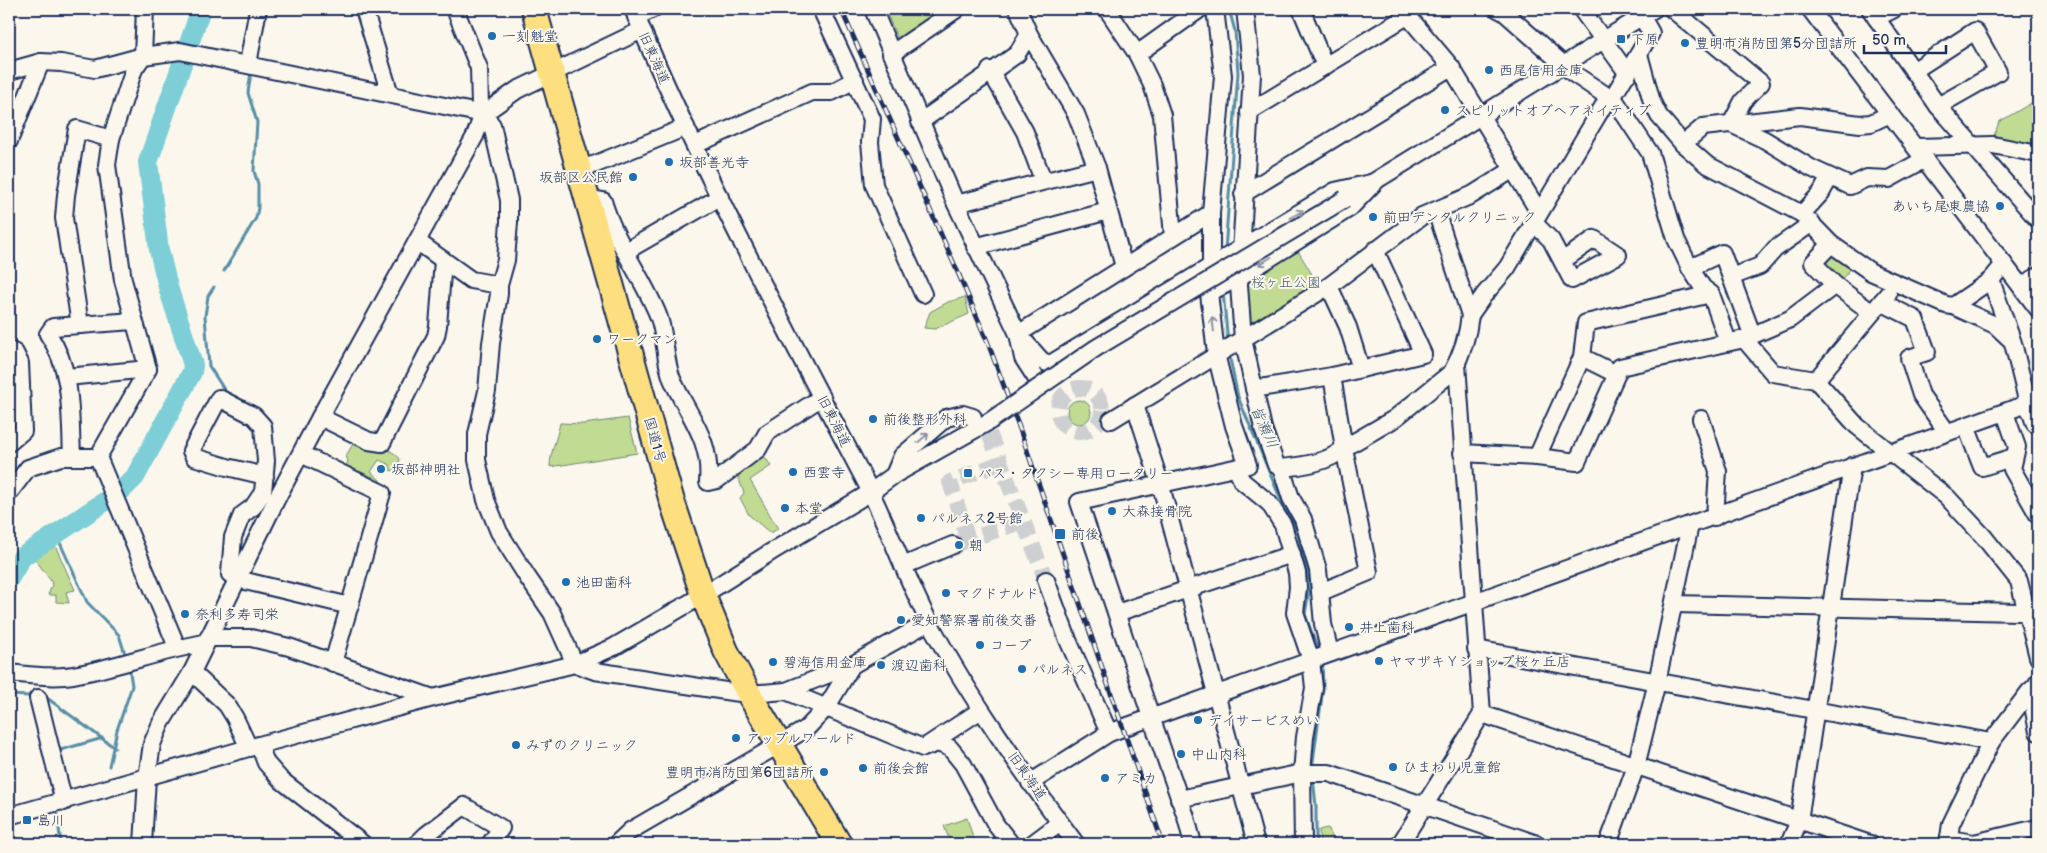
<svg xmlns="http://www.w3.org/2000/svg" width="2047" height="853" font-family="'Balsamiq Sans','Klee One',sans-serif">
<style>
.green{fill:#c1db92;stroke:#6e8578}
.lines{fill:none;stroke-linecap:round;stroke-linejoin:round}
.stream{stroke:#568ea7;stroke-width:3}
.river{stroke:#7eced7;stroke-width:20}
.minor-tunnel{stroke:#cecfd0;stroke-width:16;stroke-dasharray:16 8;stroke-linecap:butt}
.minor-casing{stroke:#1b2f5e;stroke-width:20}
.highway-casing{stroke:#1b2f5e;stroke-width:28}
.minor{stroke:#fbf7ec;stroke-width:16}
.highway{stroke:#fedf80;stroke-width:24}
.rail-casing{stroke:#1b2f5e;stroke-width:5}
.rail{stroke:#fbf7ec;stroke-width:3;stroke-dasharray:9;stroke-linecap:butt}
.minor-bridge-casing{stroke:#1b2f5e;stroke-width:20;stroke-linecap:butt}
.minor-bridge{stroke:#fbf7ec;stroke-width:16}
.oneway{stroke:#8b93a5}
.poi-dot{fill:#1f6fb2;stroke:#fbf7ec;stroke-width:2}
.labels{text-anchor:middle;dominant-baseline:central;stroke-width:4;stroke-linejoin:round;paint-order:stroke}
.poi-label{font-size:14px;fill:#1b2f5e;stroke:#fbf7ec;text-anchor:start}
.street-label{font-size:14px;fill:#1b2f5e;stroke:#fbf7ec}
.park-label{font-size:14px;fill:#445a6b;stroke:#fbf7ec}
.water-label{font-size:15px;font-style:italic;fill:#34577c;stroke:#fbf7ec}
</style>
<rect width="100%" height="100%" fill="#fbf7ec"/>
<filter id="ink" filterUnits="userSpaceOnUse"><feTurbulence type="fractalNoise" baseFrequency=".02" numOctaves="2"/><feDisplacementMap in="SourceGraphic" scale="10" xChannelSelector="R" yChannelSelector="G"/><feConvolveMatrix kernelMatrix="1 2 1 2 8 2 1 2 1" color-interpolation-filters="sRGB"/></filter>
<g filter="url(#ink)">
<g class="green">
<path d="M885,9H945L898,40Z"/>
<path d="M2038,99V151L1992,141L1999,122Z"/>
<path d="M1832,250L1854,265L1839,282L1820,263Z"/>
<path d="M1298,251L1319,286L1252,325H1249L1245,289L1248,281Z"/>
<path d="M965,297L969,314L935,329L924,328L930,312L948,302Z"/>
<circle cx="1079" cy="412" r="12"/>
<path d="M628,418L637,453L550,467C550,452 557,439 560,423L583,424Z"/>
<path d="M354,442C368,445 391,446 400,459L397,469L393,471L390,470V465L379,460L371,472L380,480L381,485L371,483L373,477L359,471L357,475L345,469L348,461L346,456Z"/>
<path d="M760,450L771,466L750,480L778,529L770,533L749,515L740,498L744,493L735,469Z"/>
<path d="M49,543H54L75,590L66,592L69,603L56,602V595H48L52,585L51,581L32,555Z"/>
<path d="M967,818L975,844H951L944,826Z"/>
<path d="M1327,828L1329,829L1335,844H1320L1319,830Z"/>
</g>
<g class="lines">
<g class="stream">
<path d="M1592,11L1600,20"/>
<path d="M1689,160L1702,170"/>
<path d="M1225,251L1238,73L1235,31L1229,9"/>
<path d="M224,271L256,218L258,208V184L254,171L257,122L248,93L251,72"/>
<path d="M214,287L208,296L205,316L209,366L227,394"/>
<path d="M1223,292L1228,343"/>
<path d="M1229,354L1238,397L1281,500L1298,533L1310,586L1305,614L1319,653"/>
<path d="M56,534L87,602L119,635L126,657"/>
<path d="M9,695L29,696"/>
<path d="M47,698L115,748"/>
<path d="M57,751L103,738"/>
<path d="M109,766L117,730L132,686L129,666"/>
<path d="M1312,769L1323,688L1322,661"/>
<path d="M1313,778L1316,806V844"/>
<path d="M57,814L61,844"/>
</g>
<path class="river" d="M9,579L22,557L122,490L135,477L192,372L193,365L168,287L159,250L148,162L201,9"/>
<g class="minor-tunnel">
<circle cx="1080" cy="410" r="22"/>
<path d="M973,417L981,421L987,428L1046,580"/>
<path d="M968,540L950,482L1001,463"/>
<path d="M959,543L1023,521"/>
</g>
<g class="minor-casing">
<g id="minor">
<path d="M145,9L143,56L134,69L111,139L107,165L123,280L148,369L98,457L177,647"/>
<path d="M364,9L390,94"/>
<path d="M455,9L479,68L480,106L483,114L492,125L509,200V222L506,260L499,285V294L491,343L487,391L477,434V460L486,500L499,532L528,578L552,613L575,664L595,671L732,692L749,694L786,691L852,665L929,622"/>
<path d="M633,9C700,168 782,322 862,475C887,522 904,574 929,622C971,700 1023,773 1076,844"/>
<path d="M821,9L872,119L870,142L874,185L923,294"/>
<path d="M873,9L956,204L1018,334L1023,358L1036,378"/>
<path d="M1018,9L1029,34L1076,114L1097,168L1124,267"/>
<path d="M1107,9L1137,54L1152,85L1162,115L1173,236"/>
<path d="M1245,9L1252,75L1239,285L1243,339L1263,428L1276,465L1281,468L1291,498L1303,519L1318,570L1323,624L1330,653"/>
<path d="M1301,9L1325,66"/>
<path d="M1402,9L1451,67L1539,212"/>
<path d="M1498,9L1504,12L1574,74L1616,102L1650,153L1676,239L1690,268L1703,288L1711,294L1728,342"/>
<path d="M1581,9L1628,74"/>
<path d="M1672,9L1761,83L1743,101L1731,124L1765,140L1811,168L1850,186L1867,178L1889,179L1925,159"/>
<path d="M1810,9L2038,309"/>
<path d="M1870,9L1938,106L2038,220"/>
<path d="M636,17L653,9"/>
<path d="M1876,18L1894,9"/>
<path d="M891,54L957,9"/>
<path d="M1137,54L1200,9"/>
<path d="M1639,54L1652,102L1659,116L1683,144L1706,164L1802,214L1831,244L1871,272L1946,305L1953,306L1991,280L2004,264"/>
<path d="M248,64L258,9"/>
<path d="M990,70L1025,132L1043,180"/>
<path d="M9,71L41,62L61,63L95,69L143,56L180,51L483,114"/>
<path d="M1913,71L1975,31L1998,72L1938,106"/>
<path d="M1249,112L1409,15"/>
<path d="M920,122L1017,54L1029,34"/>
<path d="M9,141L41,62"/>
<path d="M1683,144L1703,127L1800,116L1860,124L1871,123L1890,114"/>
<path d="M695,145L812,92H832L855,80"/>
<path d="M1916,147L1993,145L2038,154"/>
<path d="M579,169L596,164L686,127"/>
<path d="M1367,186L1654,9"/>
<path d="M1243,194L1451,67"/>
<path d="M587,198L603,201C615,242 642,276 658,315C666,335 664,359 672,379C688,416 712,439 708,482L717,480L758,449L767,433L822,397"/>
<path d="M956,204L1097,168"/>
<path d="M1802,214L1821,193L1830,177"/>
<path d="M1533,222L1551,240L1572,280L1618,255L1594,239L1562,261"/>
<path d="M418,242L471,280L499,285"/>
<path d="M975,247L1108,211"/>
<path d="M626,251L720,197"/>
<path d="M1690,268L1722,253L1752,334"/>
<path d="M1731,277L1760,266L1775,249L1812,223"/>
<path d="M1991,280L2013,343L2028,404L2035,424L2038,426"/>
<path d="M1835,285L1871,312"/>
<path d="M1329,286L1348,327L1361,369"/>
<path d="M2021,286L2038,276"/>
<path d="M1209,293L1238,278L1350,208L1375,182"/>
<path d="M1881,302L1915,319L1927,352L1909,358L1921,395L1947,432"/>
<path d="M1953,306L1995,325L2010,339"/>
<path d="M1470,315L1484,295L1507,268L1608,98L1614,95L1651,33L1642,17L1631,9"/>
<path d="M80,325L64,218L66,195L77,129L111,139"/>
<path d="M1018,334L1042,361L1050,364L1335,191L1375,182"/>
<path d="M1018,334L1211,213"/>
<path d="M1744,339L1773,373L1816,380L1857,426L1947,497L1984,537L2019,581L2038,657"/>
<path d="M9,350L15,353L20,363L23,431L9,443"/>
<path d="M1582,357L1616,374"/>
<path d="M67,377L148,369"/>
<path d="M1816,380L1888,294"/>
<path d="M1254,389L1332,376L1423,354L1375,250"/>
<path d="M1135,405L1161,486L1256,844"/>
<path d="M2005,413L2017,447L2012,469L2038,515"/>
<path d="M320,417L369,441L382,443L436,336L438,326L443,260"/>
<path d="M1701,419L1718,471L1715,517"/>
<path d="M1111,420L1329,286L1422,216L1472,195L1512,170"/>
<path d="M1966,426L1982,467L2014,457"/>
<path d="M1462,453L1537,457L1577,462L1620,367L1744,339L1790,319L1835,285L1813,263L1831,244"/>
<path d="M301,454L382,493L333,663"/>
<path d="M72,457C70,415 73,370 48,334L53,327L133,321"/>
<path d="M1537,457L1582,357L1586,323L1711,294"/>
<path d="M1236,468L1242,481L1269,503L1283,525L1297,573L1298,587L1295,613L1311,660L1314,688L1305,737L1302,773L1303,844"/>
<path d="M1281,468C1301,466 1329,463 1344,448L1394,419L1452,372C1461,356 1468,334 1470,315L1436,211"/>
<path d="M894,475L902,456L946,418L963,414L973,417"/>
<path d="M265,476L227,467L194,457L191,451L219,398L254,416L263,426L266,461L263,492L253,507L242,515L233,537L230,574L237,579L350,606"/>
<path d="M9,493L28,468L61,457H98"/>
<path d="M903,566L953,545"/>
<path d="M1046,580L1068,640L1109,733"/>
<path d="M1321,592L1369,572L1344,448L1332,376"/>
<path d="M1674,604L2018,612H2026L2038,608"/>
<path d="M1117,613L1292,554"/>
<path d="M208,638H251L289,647L433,698"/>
<path d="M1476,649L1991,742L1951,824L1948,844"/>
<path d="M192,672L227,705L235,718L249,748"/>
<path d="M9,673C31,675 56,679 78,674C121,666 162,650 205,643"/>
<path d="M2038,681L2034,711L2038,732"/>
<path d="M786,691L923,748L938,743L950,748L963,764L996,825L1011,844"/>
<path d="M38,698L64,802"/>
<path d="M1482,714L1870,844"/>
<path d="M1991,742L2029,692L2038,684"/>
<path d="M259,745L266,763L281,780L363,844"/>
<path d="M928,745L981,710"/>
<path d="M1030,783L1109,733L1128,726L2038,400"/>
<path d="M1179,799L1302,773H1329L1537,844"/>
<path d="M9,816L259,745L433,698L575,664L614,647L703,595L771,552L871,492L894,475L990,421"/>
<path d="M1949,839L1974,843L2037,828"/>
<path d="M143,844L147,778L152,744L161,723L192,672L277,498L320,417L475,136L483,114L517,90L642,30"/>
<path d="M417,844L426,835L464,806L501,828L490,844"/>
<path d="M616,844L630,831L806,729L826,708L852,665"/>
<path d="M1032,844L1060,823"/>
<path d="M1193,844L1186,817L1151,717L1079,502L1248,465L1234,426L1216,354L1209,293L1211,266V213L1223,76L1215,9"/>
<path d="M1400,844L1482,714L1457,364"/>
<path d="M1608,844L1636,766L1657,682L1690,525"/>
<path d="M1789,844L1799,821L1852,466"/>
</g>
</g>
<g class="highway-casing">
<path id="highway" d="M534,9L671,498L703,595L726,651L749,694L839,844"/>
</g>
<use href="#minor" class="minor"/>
<use href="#highway" class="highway"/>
<g class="rail-casing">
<path id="rail" d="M841,9L959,275L988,343L1019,427L1163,844"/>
</g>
<use href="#rail" class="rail"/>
<g class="minor-bridge-casing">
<path id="minor-bridge" d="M990,421L1096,348L1345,199"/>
</g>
<use href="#minor-bridge" class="minor-bridge"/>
</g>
<defs><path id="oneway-shaft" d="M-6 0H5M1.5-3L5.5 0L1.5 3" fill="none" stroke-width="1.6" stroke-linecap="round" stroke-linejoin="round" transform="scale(1.25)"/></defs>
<g class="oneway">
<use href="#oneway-shaft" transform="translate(1297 214) rotate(-31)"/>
<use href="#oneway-shaft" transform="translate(1265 261) rotate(148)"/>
<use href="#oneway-shaft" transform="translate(1213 324) rotate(-97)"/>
<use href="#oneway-shaft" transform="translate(923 438) rotate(-41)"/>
</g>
</g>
<g class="poi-dot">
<circle cx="492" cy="36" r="5"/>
<rect x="1616" y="34" width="10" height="10" rx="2.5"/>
<circle cx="1685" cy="43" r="5"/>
<circle cx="1489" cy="70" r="5"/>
<circle cx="1445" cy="110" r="5"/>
<circle cx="669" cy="162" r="5"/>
<circle cx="633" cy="177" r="5"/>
<circle cx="2000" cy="206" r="5"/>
<circle cx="1373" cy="217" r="5"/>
<circle cx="597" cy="339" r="5"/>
<circle cx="873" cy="419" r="5"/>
<circle cx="381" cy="469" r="5"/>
<circle cx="793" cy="472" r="5"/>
<rect x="963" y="468" width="10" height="10" rx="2.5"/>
<circle cx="785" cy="508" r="5"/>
<circle cx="1112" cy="511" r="5"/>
<circle cx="921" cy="518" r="5"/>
<rect x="1054" y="528" width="12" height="12" rx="2.5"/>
<circle cx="959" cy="545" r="5"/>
<circle cx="566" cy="582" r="5"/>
<circle cx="946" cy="593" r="5"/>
<circle cx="185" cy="614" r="5"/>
<circle cx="901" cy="620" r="5"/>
<circle cx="1349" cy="627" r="5"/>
<circle cx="980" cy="645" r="5"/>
<circle cx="1379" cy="661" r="5"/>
<circle cx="773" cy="662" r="5"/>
<circle cx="881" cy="665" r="5"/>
<circle cx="1022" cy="669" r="5"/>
<circle cx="1198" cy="720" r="5"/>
<circle cx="736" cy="738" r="5"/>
<circle cx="516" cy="745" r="5"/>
<circle cx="1181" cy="754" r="5"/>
<circle cx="1393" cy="767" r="5"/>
<circle cx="863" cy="768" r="5"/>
<circle cx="824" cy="772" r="5"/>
<circle cx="1105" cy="778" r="5"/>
<rect x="22" y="815" width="10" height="10" rx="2.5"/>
</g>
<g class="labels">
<g class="poi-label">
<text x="502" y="36">一刻魁堂</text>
<text x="1631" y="39">下原</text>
<text x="1695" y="43">豊明市消防団第5分団詰所</text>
<text x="1499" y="70">西尾信用金庫</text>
<text x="1455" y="110">スピリットオブヘアネイティブ</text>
<text x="679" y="162">坂部善光寺</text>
<text x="623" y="177" text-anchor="end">坂部区公民館</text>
<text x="1990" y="206" text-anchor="end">あいち尾東農協</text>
<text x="1383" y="217">前田デンタルクリニック</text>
<text x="607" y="339">ワークマン</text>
<text x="883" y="419">前後整形外科</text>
<text x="391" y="469">坂部神明社</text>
<text x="803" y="472">西雲寺</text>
<text x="978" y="473">バス・タクシー専用ロータリー</text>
<text x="795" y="508">本堂</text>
<text x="1122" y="511">大森接骨院</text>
<text x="931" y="518">パルネス2号館</text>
<text x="1071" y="534">前後</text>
<text x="969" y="545">朝</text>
<text x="576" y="582">池田歯科</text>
<text x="956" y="593">マクドナルド</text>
<text x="195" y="614">奈利多寿司栄</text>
<text x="911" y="620">愛知警察署前後交番</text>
<text x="1359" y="627">井上歯科</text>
<text x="990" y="645">コープ</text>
<text x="1389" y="661">ヤマザキＹショップ桜ヶ丘店</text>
<text x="783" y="662">碧海信用金庫</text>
<text x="891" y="665">渡辺歯科</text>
<text x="1032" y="669">パルネス</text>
<text x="1208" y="720">デイサービスめい</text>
<text x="746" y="738">アップルワールド</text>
<text x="526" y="745">みずのクリニック</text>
<text x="1191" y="754">中山内科</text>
<text x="1403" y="767">ひまわり児童館</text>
<text x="873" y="768">前後会館</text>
<text x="814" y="772" text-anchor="end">豊明市消防団第6団詰所</text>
<text x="1115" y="778">アミカ</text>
<text x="37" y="820">島川</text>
</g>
<g class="street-label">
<text transform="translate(654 58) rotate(66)">旧東海道</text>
<text transform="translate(834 421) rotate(63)">旧東海道</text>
<text transform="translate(655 440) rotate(74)">国道1号</text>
<text transform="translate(1027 776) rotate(55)">旧東海道</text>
</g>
<g class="park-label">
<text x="1286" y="282">桜ヶ丘公園</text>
</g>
<g class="water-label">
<text transform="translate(1264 427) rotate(66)">皆瀬川</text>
</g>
</g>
<rect width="2047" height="853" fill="none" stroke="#fbf7ec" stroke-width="30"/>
<rect x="15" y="15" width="2017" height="823" fill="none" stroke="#1b2f5e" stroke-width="2" filter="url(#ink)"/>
<path d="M1864 45v8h82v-8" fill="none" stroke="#1b2f5e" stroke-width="2.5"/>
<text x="1872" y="45" font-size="15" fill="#1b2f5e" stroke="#fbf7ec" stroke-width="4" paint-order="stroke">50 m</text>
</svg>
